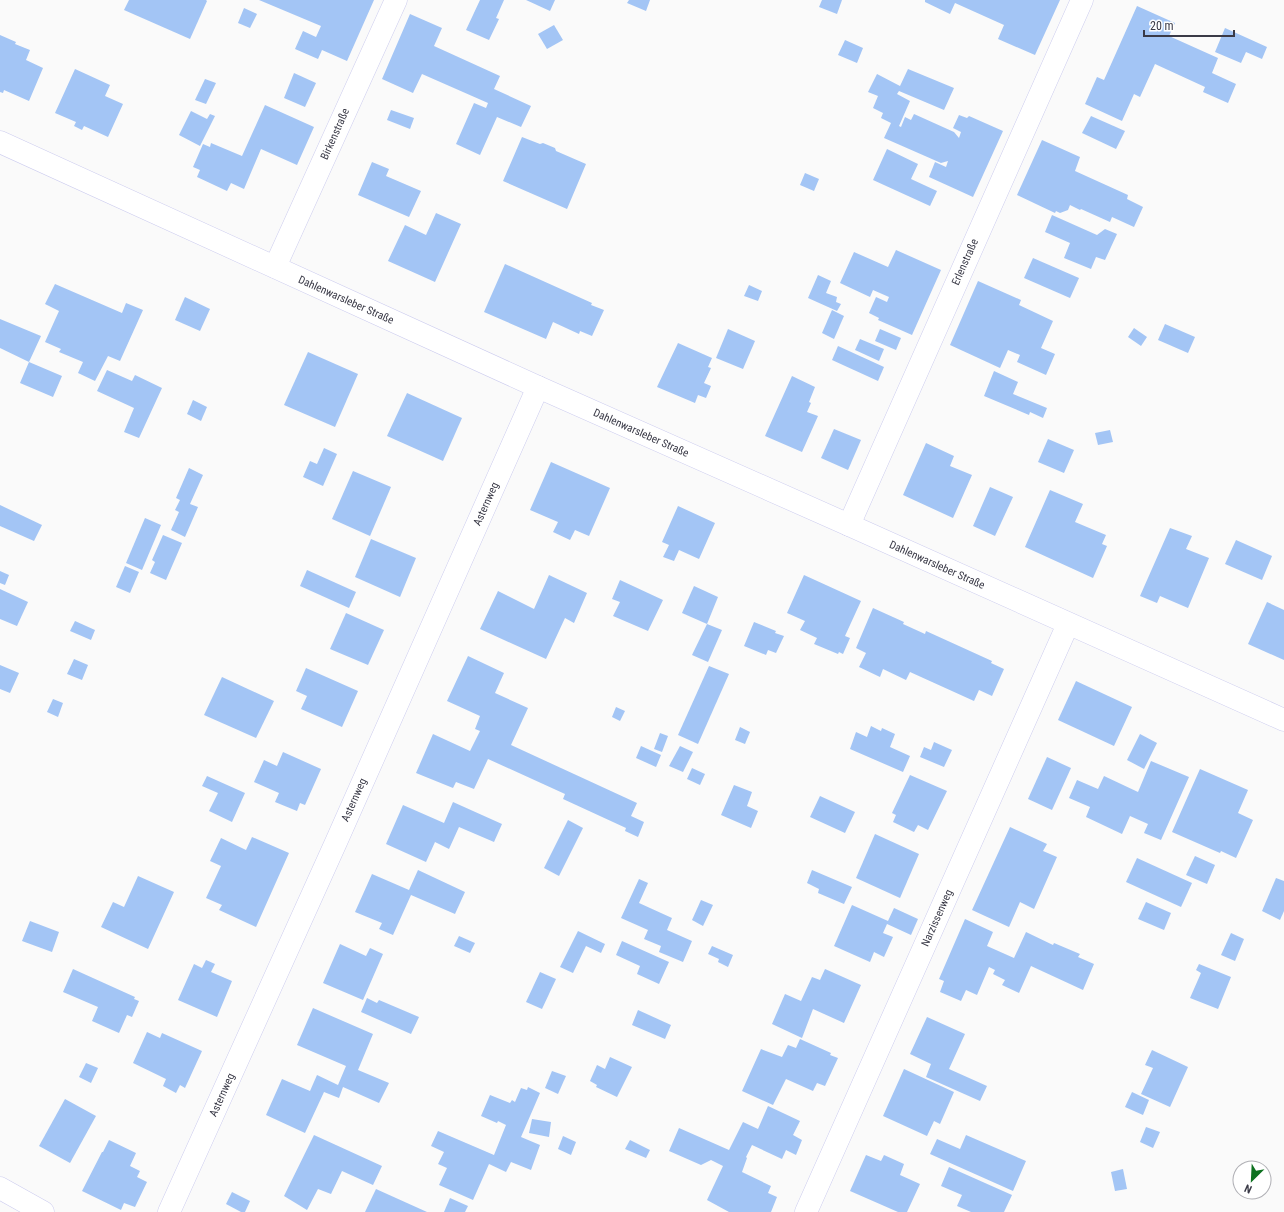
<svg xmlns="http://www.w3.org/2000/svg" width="1284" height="1212" font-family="'Roboto Condensed',sans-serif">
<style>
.building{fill:#a3c5f5}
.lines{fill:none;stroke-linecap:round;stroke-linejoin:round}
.street-casing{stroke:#cdcdef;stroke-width:23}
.street{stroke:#fff;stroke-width:22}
.labels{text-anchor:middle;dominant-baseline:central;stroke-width:3;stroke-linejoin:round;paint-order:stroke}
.street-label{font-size:11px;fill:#3a3a47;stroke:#fff}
</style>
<rect width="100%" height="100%" fill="#fafafa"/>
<g class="building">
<path d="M129,0H206L207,1L190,39L124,10Z"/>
<path d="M259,0H374L347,61L322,50L318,59L295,49L303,31L316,37L321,26Z"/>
<path d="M480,0H504L496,18L499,19L489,40L466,30Z"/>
<path d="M526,0H555L550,11Z"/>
<path d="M629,0H650L646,11L627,3Z"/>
<path d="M822,0H842L837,14L819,7Z"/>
<path d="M925,0H1060L1035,55L998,39L1004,25L955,3L950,14L925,2Z"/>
<path d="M1137,6L1175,23L1169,36L1218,58L1212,73L1236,84L1228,103L1203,92L1205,87L1155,64L1140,97L1134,94L1122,121L1085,104L1097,77L1104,80Z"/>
<path d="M244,8L257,14L250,28L238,23Z"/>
<path d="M410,14L442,28L434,46L500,76L494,89L531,106L521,127L497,117L480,155L456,144L474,103L486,108L488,103L422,74L413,93L382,79Z"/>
<path d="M554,25L563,40L547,49L538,34Z"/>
<path d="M1225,28L1267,47L1262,59L1246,52L1241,63L1215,52Z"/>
<path d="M0,35L16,42L15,44L30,50L26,60L43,68L29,101L4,90L3,93L0,92Z"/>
<path d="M845,40L863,48L857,63L838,55Z"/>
<path d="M75,69L110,85L105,96L123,104L108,137L84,126L82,130L74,126L76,122L55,113Z"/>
<path d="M908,69L954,88L944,110L899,91L897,94L910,101L899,126L901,127L905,117L911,120L914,114L954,132L959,138L961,132L953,128L959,115L967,118L969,116L1003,131L973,197L929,177L935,162L946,167L948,161L941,163L884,138L891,123L881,118L883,113L873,108L878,96L868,92L877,74L900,86Z"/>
<path d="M294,73L316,83L305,107L284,98Z"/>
<path d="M205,79L216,83L206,104L195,100Z"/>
<path d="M265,105L314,127L297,165L261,149L244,189L231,183L227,191L197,177L200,170L193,167L203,144L210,147L211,143L242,156Z"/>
<path d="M391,110L414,118L410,129L387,120Z"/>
<path d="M191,111L207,119L210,114L215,116L200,146L179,135Z"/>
<path d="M1091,116L1125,131L1116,149L1082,133Z"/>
<path d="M522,137L540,144L543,143L555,148L556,151L586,164L567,209L503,181Z"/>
<path d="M1042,140L1080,157L1075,171L1128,195L1127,199L1143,207L1134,227L1112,217L1110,222L1081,209L1080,210L1070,205L1068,210L1060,213L1056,211L1055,213L1017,195Z"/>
<path d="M887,149L918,164L911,179L937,191L930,206L873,180Z"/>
<path d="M372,162L389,169L386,176L421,191L409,217L358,195Z"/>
<path d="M805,173L819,179L814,191L800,185Z"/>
<path d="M436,213L461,224L435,282L388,261L405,225L426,235Z"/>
<path d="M1052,215L1097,235L1105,229L1117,234L1105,260L1096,257L1091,269L1064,258L1070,243L1045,232Z"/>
<path d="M896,250L941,270L912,335L878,320L879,318L869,313L876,297L887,302L889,297L873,290L870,297L840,283L854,252L888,267Z"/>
<path d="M1033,258L1079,278L1070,298L1024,278Z"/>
<path d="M505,264L592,303L591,305L604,310L592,336L580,331L579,334L553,322L546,339L484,312Z"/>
<path d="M818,275L831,281L826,293L837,297L836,302L841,304L837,311L808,298Z"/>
<path d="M978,281L1021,300L1019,305L1053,321L1041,348L1055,354L1046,375L1017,362L1020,355L1008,350L1000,368L950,345Z"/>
<path d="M55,284L122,313L126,303L143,310L120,361L108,356L95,381L78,373L83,362L59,352L61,349L45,342L59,311L45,304Z"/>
<path d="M749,285L762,291L758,301L744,296Z"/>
<path d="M185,297L210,309L200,331L175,320Z"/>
<path d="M832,310L844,316L834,339L822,333Z"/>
<path d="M0,319L41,336L29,362L62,376L53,397L20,383L29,362L0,348Z"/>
<path d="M1165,324L1195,337L1188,353L1158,340Z"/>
<path d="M1134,328L1147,337L1141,346L1128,337Z"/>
<path d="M728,329L755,341L743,369L716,358Z"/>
<path d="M880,329L901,338L896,350L875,341Z"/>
<path d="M860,339L884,349L879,361L855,350Z"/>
<path d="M678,343L712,358L708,367L711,368L704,383L711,386L706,398L698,395L695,403L657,387Z"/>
<path d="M838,346L884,367L878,381L832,360Z"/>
<path d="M308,352L358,374L335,427L284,405Z"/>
<path d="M107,370L132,381L135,375L162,388L139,438L124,432L134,408L97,391Z"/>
<path d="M994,371L1018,382L1013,394L1047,408L1043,418L1030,412L1029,415L984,396Z"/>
<path d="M792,376L815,387L809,402L811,403L807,412L818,416L802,452L765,436Z"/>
<path d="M407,393L462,418L443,461L387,436Z"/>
<path d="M193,400L207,407L201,421L187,414Z"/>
<path d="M834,429L861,440L848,470L821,458Z"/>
<path d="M1110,430L1113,442L1098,445L1095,433Z"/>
<path d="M1048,439L1074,450L1064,473L1038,462Z"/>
<path d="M926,443L954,456L950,466L972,475L953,518L903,495Z"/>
<path d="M324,448L337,454L323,486L303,477L310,461L317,464Z"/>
<path d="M551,462L610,488L589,536L575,530L570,540L553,532L558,522L530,510Z"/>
<path d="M189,468L203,475L190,504L198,507L185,537L171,530L179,512L175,510L180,500L176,498Z"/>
<path d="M353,471L391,487L370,536L332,519Z"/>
<path d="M990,487L1013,497L995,536L973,526Z"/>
<path d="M1050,490L1083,504L1075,522L1106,535L1102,544L1107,546L1093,578L1025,547Z"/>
<path d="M0,505L42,525L34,541L0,526Z"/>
<path d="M678,506L715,523L699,559L679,550L674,561L663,557L669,545L662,542Z"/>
<path d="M145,518L161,525L142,570L126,563Z"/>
<path d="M1170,528L1192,536L1186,549L1209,558L1188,608L1160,596L1157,603L1140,596Z"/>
<path d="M163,535L182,543L166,580L150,573L155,562L152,560Z"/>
<path d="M371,539L416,558L400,597L355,577Z"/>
<path d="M1236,540L1272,556L1262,580L1225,564Z"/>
<path d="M125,566L139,572L130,593L116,587Z"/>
<path d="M307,570L356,592L349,608L300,586Z"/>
<path d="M0,571L9,575L5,585L0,583Z"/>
<path d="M549,575L587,593L574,623L565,618L546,659L480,629L498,591L534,609Z"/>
<path d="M804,575L861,601L845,636L850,638L843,654L839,652L838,654L814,644L817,638L800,630L805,621L787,613Z"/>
<path d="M620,580L663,600L648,631L613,616L620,602L612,599Z"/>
<path d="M694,586L718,597L707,624L682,613Z"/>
<path d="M0,589L28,602L17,626L0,619Z"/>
<path d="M1267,602L1284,610V660L1248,644Z"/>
<path d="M873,608L904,622L903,624L925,634L926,631L992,661L991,663L1004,669L992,696L979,690L974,701L910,672L906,680L883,669L880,677L859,667L866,653L856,648Z"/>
<path d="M346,613L384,630L368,665L330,649Z"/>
<path d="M75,621L95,630L91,640L70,631Z"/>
<path d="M754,622L776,631L775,633L784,636L776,653L768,650L766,655L744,646Z"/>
<path d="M707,624L722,630L708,662L692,655Z"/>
<path d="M468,656L504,673L495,693L528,708L511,745L637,803L631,816L644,822L638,837L625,831L626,828L563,799L565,794L488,759L474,789L456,782L453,788L416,773L433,734L470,751L480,731L475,729L480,716L447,701Z"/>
<path d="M74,659L88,665L82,680L67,674Z"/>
<path d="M0,665L19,673L10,693L0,689Z"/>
<path d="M709,666L729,674L698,744L678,735Z"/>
<path d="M306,668L358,691L342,727L301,709L307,696L296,691Z"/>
<path d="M222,677L274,701L256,738L204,715Z"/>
<path d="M1076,681L1132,707L1114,746L1058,720Z"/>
<path d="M53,699L63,703L58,717L47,712Z"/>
<path d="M616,707L625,711L620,721L612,717Z"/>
<path d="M871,726L881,731L882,728L895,734L890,747L910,756L903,772L850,749L856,732L867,737Z"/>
<path d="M740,727L750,732L745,744L735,740Z"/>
<path d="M660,733L668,736L662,752L654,749Z"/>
<path d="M1140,734L1157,743L1144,769L1127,760Z"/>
<path d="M934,742L952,750L944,767L920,757L924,747L931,750Z"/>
<path d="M641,746L661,755L656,767L636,758Z"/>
<path d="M680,746L693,752L683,772L669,766Z"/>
<path d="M283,752L321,769L305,805L300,803L297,811L275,802L279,793L254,782L264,760L277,766Z"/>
<path d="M1047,757L1071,768L1052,810L1028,799Z"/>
<path d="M1151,761L1189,777L1161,840L1144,833L1148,824L1130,816L1122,834L1086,817L1090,807L1069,798L1077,780L1098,789L1104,776L1138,792Z"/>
<path d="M692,768L705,774L700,785L687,779Z"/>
<path d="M1200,769L1248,790L1238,813L1253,820L1236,858L1221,851L1220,853L1172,832Z"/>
<path d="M910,775L947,791L928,830L918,825L914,832L893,822L896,815L892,813Z"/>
<path d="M207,776L245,793L232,822L209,811L218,793L202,786Z"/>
<path d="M734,785L752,792L747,806L758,811L751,828L721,815Z"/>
<path d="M820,796L855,812L845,833L810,817Z"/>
<path d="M453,802L502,824L494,842L459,827L449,849L435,842L426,862L386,844L403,805L444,823Z"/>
<path d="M568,820L583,828L559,876L544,868Z"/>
<path d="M1010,827L1047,844L1043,851L1057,857L1034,909L1020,902L1009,927L972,910Z"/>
<path d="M875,834L919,854L900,898L856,878Z"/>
<path d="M252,837L289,853L256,927L219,910L222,905L206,898L221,866L210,861L221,838L246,850Z"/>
<path d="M1195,856L1215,865L1207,884L1186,875Z"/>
<path d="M1137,858L1192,883L1181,907L1126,882Z"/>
<path d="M418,870L465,892L455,914L411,895L393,935L379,929L382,923L355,912L372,874L409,890Z"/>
<path d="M812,870L852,887L844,904L818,893L819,889L807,883Z"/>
<path d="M138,876L174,892L148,949L101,927L113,902L124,907Z"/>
<path d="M1276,878L1284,881V911L1280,920L1262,911Z"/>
<path d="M639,879L648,883L639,903L672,918L667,930L692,941L683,962L659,952L661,946L644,939L648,930L621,918Z"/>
<path d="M701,900L713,905L703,926L692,920Z"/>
<path d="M1146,902L1171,913L1164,930L1138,919Z"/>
<path d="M852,905L888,921L894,908L918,919L911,935L887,924L883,933L893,937L884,957L874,952L870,962L834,946Z"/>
<path d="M965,919L993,932L987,946L1014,958L1026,932L1053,945L1054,943L1080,954L1078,957L1094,964L1083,990L1031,966L1019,993L1002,985L1005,980L993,974L995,970L989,967L977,995L966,990L961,1001L940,992L944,981L939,979Z"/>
<path d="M30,921L59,932L52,952L22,941Z"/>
<path d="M578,931L605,944L601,953L586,946L573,973L560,967Z"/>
<path d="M1231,933L1244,939L1235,961L1221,955Z"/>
<path d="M459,936L475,943L470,953L454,946Z"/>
<path d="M622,941L669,962L659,984L637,974L640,966L616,955Z"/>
<path d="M340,944L366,956L370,948L383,954L363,1000L323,983Z"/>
<path d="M712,946L733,955L728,967L718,962L719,959L708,954Z"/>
<path d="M206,960L215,964L211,972L232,981L217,1017L178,1000L194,964L202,968Z"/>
<path d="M1199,964L1231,977L1218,1009L1190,998L1201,973L1196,970Z"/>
<path d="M73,969L135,997L134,999L139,1001L132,1017L127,1015L119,1033L92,1021L98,1007L63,992Z"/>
<path d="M825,969L861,985L844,1023L813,1009L802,1038L772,1024L785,994L801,1001L812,977L820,980Z"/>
<path d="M540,972L556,979L542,1009L526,1002Z"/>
<path d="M367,998L377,1003L379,1000L419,1017L411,1034L361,1012Z"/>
<path d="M313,1008L373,1034L358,1070L389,1083L379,1103L343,1087L339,1098L324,1092L305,1133L266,1115L282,1079L310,1091L317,1075L338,1085L346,1066L297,1045Z"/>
<path d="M638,1010L671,1025L665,1039L632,1025Z"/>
<path d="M927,1017L965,1034L949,1069L987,1086L980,1101L926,1077L931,1064L910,1054Z"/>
<path d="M147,1032L160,1038L162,1033L202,1051L185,1088L180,1085L176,1093L163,1086L166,1079L133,1063Z"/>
<path d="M800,1039L831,1053L830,1055L838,1058L825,1086L817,1083L813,1091L786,1079L773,1105L742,1091L761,1049L782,1057L788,1045L796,1048Z"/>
<path d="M1152,1050L1188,1067L1170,1107L1141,1094L1153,1068L1145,1065Z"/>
<path d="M610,1057L632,1067L617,1097L596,1087L597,1085L590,1081L597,1065L605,1069Z"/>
<path d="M86,1063L98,1068L91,1083L79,1077Z"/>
<path d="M904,1069L954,1092L940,1124L934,1121L927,1136L883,1116Z"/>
<path d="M552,1071L566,1076L558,1094L545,1088Z"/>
<path d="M528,1087L540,1093L521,1137L540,1145L531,1170L511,1162L506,1172L489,1164L473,1200L439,1185L447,1168L438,1164L444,1152L431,1146L438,1131L494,1155L506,1125L498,1121L497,1123L481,1116L490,1095L510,1103L512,1100L515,1102L521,1088L527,1090Z"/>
<path d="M1132,1092L1149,1100L1143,1115L1125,1107Z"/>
<path d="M65,1099L96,1116L70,1163L39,1146Z"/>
<path d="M768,1106L800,1121L793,1135L802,1140L796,1155L786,1150L782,1159L752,1145L746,1157L747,1158L742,1172L771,1186L768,1193L777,1197L771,1212H729L707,1200L723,1166L711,1160L701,1165L669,1151L679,1128L729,1150L743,1122L758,1129Z"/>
<path d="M532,1119L551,1122L549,1137L529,1133Z"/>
<path d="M1146,1127L1160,1132L1153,1148L1140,1142Z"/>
<path d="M314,1135L382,1166L373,1185L342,1171L331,1194L318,1189L307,1210L284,1196Z"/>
<path d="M966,1135L1026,1161L1013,1191L930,1154L937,1139L960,1149Z"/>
<path d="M563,1136L576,1142L571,1155L558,1149Z"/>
<path d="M109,1140L136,1153L130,1166L140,1171L137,1177L147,1182L135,1207L124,1203L121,1210L82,1191L102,1152H103Z"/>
<path d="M630,1140L650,1150L646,1158L625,1149Z"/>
<path d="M866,1155L881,1161L884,1155L904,1164L900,1175L920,1184L907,1212H898L850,1191Z"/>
<path d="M949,1167L1012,1195L1004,1212H971L957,1206L962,1195L941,1186Z"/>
<path d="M1123,1169L1127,1189L1115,1191L1111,1172Z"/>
<path d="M376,1189L427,1212H365Z"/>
<path d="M232,1192L250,1201L245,1212H241L226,1204Z"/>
<path d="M450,1198L468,1206L465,1212H444Z"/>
</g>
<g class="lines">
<g class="street-casing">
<g id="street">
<path d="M0,142L538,387L849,525L1284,720"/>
<path d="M275,267L396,0"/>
<path d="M849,525L1082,0"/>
<path d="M0,1188L43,1212"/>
<path d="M169,1212L337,840L538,387"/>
<path d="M806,1212L1068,624"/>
</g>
</g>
<use href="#street" class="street"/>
</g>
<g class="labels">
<g class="street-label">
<text transform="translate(335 134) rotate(-66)">Birkenstraße</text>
<text transform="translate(965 262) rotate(-66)">Erlenstraße</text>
<text transform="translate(346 300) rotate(24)">Dahlenwarsleber Straße</text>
<text transform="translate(641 433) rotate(24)">Dahlenwarsleber Straße</text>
<text transform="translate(486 504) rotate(-66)">Asternweg</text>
<text transform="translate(937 565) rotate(24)">Dahlenwarsleber Straße</text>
<text transform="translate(354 800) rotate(-66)">Asternweg</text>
<text transform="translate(937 918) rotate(-66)">Narzissenweg</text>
<text transform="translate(222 1095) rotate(-66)">Asternweg</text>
</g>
</g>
<g transform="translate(1252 1180) rotate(204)"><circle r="19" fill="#ffffff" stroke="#b0b0b5"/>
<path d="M0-3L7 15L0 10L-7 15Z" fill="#0e7120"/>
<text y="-6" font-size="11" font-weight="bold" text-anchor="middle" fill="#3a3a47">N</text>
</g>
<path d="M1144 30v6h90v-6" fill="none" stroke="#3a3a47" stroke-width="2"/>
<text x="1150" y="30" font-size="12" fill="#3a3a47" stroke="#ffffff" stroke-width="3" paint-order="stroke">20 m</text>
</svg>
